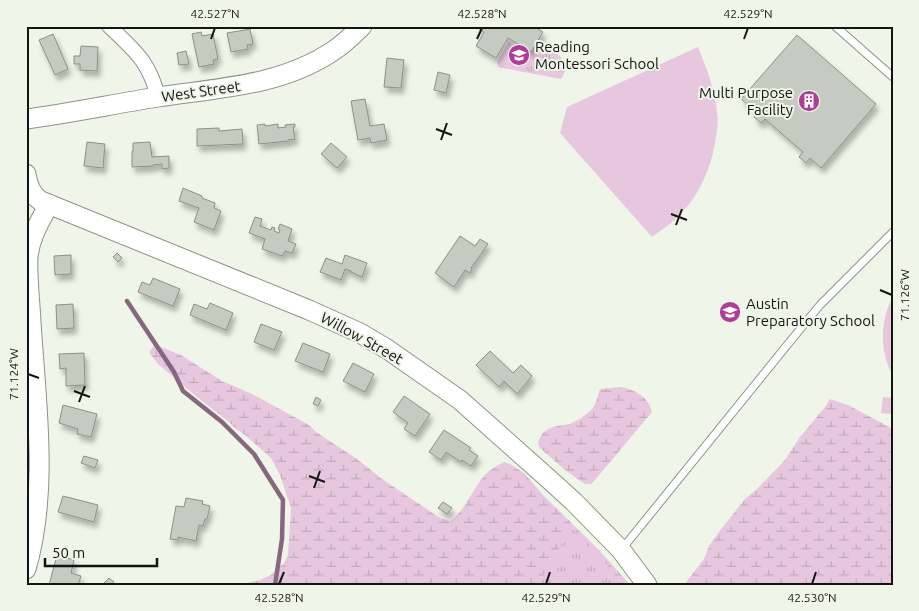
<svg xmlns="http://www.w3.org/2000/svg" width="919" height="611" font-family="Ubuntu,sans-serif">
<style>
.wetland{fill:url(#wetland-marsh)}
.park{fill:url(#park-tufts)}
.garden{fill:#e6c7dd}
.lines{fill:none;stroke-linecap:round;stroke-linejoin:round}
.stream{stroke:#86687e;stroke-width:4.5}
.building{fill:#c5cbc0;stroke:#8c9186;filter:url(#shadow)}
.lane-casing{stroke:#8d9287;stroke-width:9}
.street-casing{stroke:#8d9287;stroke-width:16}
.secondary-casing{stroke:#8d9287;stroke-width:21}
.lane{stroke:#fff;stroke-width:7}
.street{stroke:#fff;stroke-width:14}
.secondary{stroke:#fff;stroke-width:19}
.ticks{fill:none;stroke:#131511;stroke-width:2}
.labels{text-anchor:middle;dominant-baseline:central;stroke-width:4;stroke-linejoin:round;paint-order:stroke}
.poi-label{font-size:15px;fill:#131511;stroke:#eff5e9;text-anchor:start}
.street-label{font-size:15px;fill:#131511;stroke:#eff5e9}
.neatline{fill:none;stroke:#131511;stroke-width:2}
.ticks-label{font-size:12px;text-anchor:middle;fill:#131511}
</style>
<defs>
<pattern id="wetland-marsh" width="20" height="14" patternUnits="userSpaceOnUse" patternTransform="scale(1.25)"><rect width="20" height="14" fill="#e6c7dd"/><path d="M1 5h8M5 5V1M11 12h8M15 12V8" fill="none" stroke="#c4aabd"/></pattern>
<pattern id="park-tufts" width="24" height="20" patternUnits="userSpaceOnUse" patternTransform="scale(1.25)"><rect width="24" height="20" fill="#e6c7dd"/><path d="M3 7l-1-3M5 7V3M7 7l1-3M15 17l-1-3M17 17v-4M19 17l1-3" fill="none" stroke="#c4aabd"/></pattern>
<filter id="shadow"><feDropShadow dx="3" dy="5.5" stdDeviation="2.5" flood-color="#0004"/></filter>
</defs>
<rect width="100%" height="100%" fill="#eff5e9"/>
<g class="wetland">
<path d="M154,346L161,347L181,355L222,381L252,394L309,425L316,432L357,459L382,479L440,518L450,521C466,510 472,490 484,476C490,469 497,466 504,462L510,464L524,473L543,495L600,551L630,585H238L260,580L271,575L284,563L288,555L291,508L280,475L271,458L245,435L236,429L227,420L220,415L196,396L158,364L149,352Z"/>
<path d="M620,387C634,389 649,397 652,412L594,481L591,484H585L565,470L540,448L538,443C543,426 555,427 569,424C576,422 588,414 593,408C596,403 598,395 600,389Z"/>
<path d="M830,399L848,405L893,429V585H684L704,559L709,546L722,528L745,499L757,489L785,460L800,437L826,406Z"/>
</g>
<g class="park">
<path d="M537,41C552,50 575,60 561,79L498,67L497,62L509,42L529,55Z"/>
<path d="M571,527L596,551L622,585H538Z"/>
</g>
<g class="garden">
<path d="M698,47C707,69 715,90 717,113C719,125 716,137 714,148C708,177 694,204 671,223C665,228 658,232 652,237L560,133L567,107Z"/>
<path d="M893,296V376C879,351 880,321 893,296Z"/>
<path d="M883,397L893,398V414L881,413Z"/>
</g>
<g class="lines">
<path class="stream" d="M127,301L174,372L183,391L222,422L254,454L283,500L282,539L275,585"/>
</g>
<g class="building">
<path d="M475,26H533L543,32L531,52L508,38L496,58L476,46L484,32Z"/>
<path d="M250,29L253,44L247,45L248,49L231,52L227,33Z"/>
<path d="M201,32L202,36L213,34L218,59L213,60L214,64L199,67L192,34Z"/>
<path d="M53,34L68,69L55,75L39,40Z"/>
<path d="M797,35L876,104L821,168L810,158L806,163L799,157L803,152L765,119L761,123L754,117L758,113L741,99Z"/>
<path d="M81,46L98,47L97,71L80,70V64H74V56H80Z"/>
<path d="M186,51L189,64L179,65L177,53Z"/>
<path d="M387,58L404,60L401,88L384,87Z"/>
<path d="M438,72L450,75L446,93L434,90Z"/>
<path d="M365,99L370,126L384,124L387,140L371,143L370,138L358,140L351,101Z"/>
<path d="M265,124V126L278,124V128L286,127L285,125L295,124V127H293L295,139L288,140V141L259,144L257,125Z"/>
<path d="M219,128V131L242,129L243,144L197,146V129Z"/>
<path d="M87,142L105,144L103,168L84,166Z"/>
<path d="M150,142L152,157L169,156V168L162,169V164L153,165V166L132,167V151H133V143Z"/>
<path d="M331,143L347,157L337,168L321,154Z"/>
<path d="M183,188L202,196V198L215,203L214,208L221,211L214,230L194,222L199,208L179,201Z"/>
<path d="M255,217L262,219L260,226L271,230L272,227L275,228L274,231L279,233L280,230L278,229L280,224L292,229L288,241L296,244L292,253L285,251L282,256L262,249L265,239L249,233Z"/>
<path d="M460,236L475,246L480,239L488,244L471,268L472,269L470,273L465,270L454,287L435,273Z"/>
<path d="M117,253L122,258L118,262L113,257Z"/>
<path d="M71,255V274L55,275L54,256Z"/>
<path d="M345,255L367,263L362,277L351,272V271L345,269L341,280L320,272L326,258L342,264Z"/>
<path d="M153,278L180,289L173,306L138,292L142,282L150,285Z"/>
<path d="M210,303L233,313L226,330L190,315L194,304L207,309Z"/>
<path d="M73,304L74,328L57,329L56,305Z"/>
<path d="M261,324L282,332L274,350L254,342Z"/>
<path d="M303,343L330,354L323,372L295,361Z"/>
<path d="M490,351L513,373L521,365L532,376L517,394L504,381L499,387L476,365Z"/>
<path d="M84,353L85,385L66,386V368L60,369L59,354Z"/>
<path d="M353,363L374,374L365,392L343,381Z"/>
<path d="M404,396L430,414L415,436L404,429L408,423L393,412Z"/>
<path d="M316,397L321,400L318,406L313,404Z"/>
<path d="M63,405L97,414L91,437L77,434L78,429L59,423Z"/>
<path d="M444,430L471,448L469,450L478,456L471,466L462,460L461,462L446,452L441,460L429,452Z"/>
<path d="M84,456L98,460L95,468L81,463Z"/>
<path d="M63,496L98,505L94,522L58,512Z"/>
<path d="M186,498L203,501L202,504L210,506L207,519H205L203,526L199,525L196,541L178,537V540L170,539L176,506L184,507Z"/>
<path d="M443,502L452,508L447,514L438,508Z"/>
<path d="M57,555L74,560L71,573L81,576L78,585H49Z"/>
<path d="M109,578L114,582L111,585H105L104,583Z"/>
</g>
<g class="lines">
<g class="lane-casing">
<g id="lane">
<path d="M835,26L893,77"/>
<path d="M622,549L788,344L820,305L893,232"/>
</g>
</g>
<g class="street-casing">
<path id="street" d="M109,26C135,51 149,61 158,97"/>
</g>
<g class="secondary-casing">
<g id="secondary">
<path d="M26,119C70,113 114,104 158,97C218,88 281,86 333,51C344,44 353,35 362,26"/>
<path d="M26,174C28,185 31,195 41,201L309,310L360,333L387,349L460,400L551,481L574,502L621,550L647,585"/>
<path d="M26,569C49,490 36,402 31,322C30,301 27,278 28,257C30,237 40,221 49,204"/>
</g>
</g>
<use href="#lane" class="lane"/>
<use href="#street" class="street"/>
<use href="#secondary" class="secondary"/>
</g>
<path class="ticks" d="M211,39L215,28M477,39L482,28M744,39L748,28M436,129L452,135M441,140L447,123M671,214L687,220M676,225L682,209M880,290L892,295M28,374L39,378M74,391L90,397M79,402L85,386M309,476L325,482M314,488L320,471M279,584L284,572M546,584L550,572M812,584L816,572"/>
<defs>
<g id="school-disc" transform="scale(1.125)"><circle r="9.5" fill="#af3d97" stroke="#eff5e9"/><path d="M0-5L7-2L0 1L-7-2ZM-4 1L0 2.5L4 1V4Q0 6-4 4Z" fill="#fff"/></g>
<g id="building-disc" transform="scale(1.125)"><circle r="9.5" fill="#af3d97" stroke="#eff5e9"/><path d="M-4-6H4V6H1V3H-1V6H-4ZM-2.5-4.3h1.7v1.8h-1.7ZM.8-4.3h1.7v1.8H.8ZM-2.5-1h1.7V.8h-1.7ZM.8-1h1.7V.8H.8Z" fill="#fff"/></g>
</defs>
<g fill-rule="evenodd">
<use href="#school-disc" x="519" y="55"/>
<use href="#building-disc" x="809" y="101"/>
<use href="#school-disc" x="730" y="312"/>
</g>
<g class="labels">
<g class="poi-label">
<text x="535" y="46">Reading<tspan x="535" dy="17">Montessori School</tspan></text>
<text x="793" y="92" text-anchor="end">Multi Purpose<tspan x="793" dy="17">Facility</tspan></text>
<text x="746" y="303">Austin<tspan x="746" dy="17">Preparatory School</tspan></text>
</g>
<g class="street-label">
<text transform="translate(201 91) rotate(-8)">West Street</text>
<text transform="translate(362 338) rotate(29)">Willow Street</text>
</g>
</g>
<rect width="919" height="611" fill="none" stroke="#eff5e9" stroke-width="55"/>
<path d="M45 558v8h112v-8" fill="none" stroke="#131511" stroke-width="2.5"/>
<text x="52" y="558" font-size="15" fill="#131511" stroke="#eff5e9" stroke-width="4" paint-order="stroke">50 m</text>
<rect x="28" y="28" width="864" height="556" class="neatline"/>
<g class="ticks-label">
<text x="215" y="18">42.527°N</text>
<text x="482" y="18">42.528°N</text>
<text x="748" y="18">42.529°N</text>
<text transform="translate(905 295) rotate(-90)" y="4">71.126°W</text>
<text transform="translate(14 374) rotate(-90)" y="4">71.124°W</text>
<text x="279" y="602">42.528°N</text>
<text x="546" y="602">42.529°N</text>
<text x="812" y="602">42.530°N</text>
</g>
</svg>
